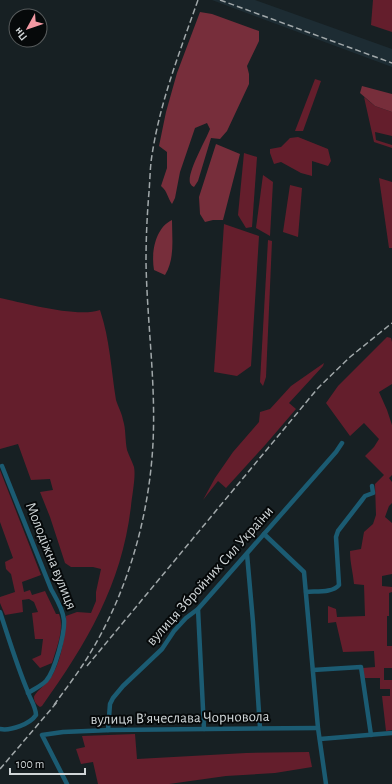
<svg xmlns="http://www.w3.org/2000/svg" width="392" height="784" font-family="'Alegreya Sans',sans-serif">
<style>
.built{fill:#1d2c33}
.green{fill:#641e2c}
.forest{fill:#772e3b}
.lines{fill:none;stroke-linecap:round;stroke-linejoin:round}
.minor{stroke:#1b5b72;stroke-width:4.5}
.rail{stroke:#a1a8aa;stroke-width:1.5;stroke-dasharray:6 3;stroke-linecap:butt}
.labels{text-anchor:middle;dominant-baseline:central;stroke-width:4;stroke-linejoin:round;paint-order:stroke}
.street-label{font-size:15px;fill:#d0d6d8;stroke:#06090a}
</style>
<rect width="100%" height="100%" fill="#172023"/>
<path class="built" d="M212,0H255L392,49V67Z"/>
<g class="green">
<path d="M373,0H392V32L371,25Z"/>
<path d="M315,79L321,81L303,131H295Z"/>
<path d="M364,97L375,106L392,112V136L375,132L376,140L392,145V148L374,142Z"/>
<path d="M298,137L328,149L331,161L328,166L312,161V176L301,173L281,162L274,164L270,153V149L281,147L290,138Z"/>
<path d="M244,153L257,157L252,227L246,228L238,215Z"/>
<path d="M263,175L273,182L270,236L256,228Z"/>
<path d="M379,178L392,182V248H389Z"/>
<path d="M290,185L302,188L298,237L283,232Z"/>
<path d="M224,224L259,236L251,366L237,376L214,372Z"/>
<path d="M268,240L272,241L266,377L263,386L260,382Z"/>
<path d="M0,298C24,303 78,318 100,310C110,340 111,369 116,400C118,407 122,413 123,420C126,429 125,440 127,450C129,456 132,461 134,467C136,476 132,496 131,506C122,584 87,643 42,706L40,707C36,704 34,702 34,697C35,692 49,682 53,674C62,657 65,635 66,616L77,612L91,613L96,601V592L101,569L93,567H71L65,563L50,517L40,492L53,490L50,479L31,480L18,444L0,449Z"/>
<path d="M387,337L391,338L392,342V384L379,392L387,410L392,425V475L389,478L392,482V503L389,506L385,517L392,523V574L382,576V586L392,587V592L389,593V616H387V646H392V668H384V680H392V730L386,731L382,696H390V689H380V678H364L363,668L375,667L374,651L343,652L336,622L328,623V606L336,609L337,617L365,616L364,585L354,584C353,572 350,563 350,551L361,549L364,532L373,524L376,515L375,484L384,475L365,456L374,447L379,439L364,423L350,436L326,403L338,386Z"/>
<path d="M324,363L323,366L289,403L296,409L266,444L226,488L218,481L203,500L215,478L233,452L259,422L260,412L270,409L291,386Z"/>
<path d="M0,470L41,575L22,582L24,592L30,590L32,595L45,591L56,614H59C65,629 56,649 52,663L40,668L32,659L41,655L43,639H35L32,613L38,612L34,602L29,599L22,600L23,612L5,615L0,603V597L15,592L11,574L6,569L5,562L13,558L0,522Z"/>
<path d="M135,734L137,759L246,753L309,752L312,767L275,773L226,776L169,784H98L93,762L81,764L76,749L85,747L82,736Z"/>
</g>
<g class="forest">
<path d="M200,12L212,14L259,31V41L247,66L249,74V84L227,131L220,139L211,138L198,181L194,187C192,186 191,185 190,183C187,172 206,140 210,129L207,123L195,128L180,172L175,198L172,204C167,197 168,192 161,186L167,168V152L159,146L166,112L177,73Z"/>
<path d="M362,86L392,94V112L375,106L360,93Z"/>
<path d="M216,144L240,154L223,220H213L205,222L200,214L199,197Z"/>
<path d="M172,220C172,239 175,259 165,275L154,270C151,253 155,228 172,220Z"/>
</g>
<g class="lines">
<g class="minor">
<path d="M2,466L51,589C56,598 63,609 64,620C65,633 55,671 46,681C41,686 34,689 28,693"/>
<path d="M264,534L304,572L318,728L326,784"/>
<path d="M247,554L253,622L260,728"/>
<path d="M306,592C316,591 333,593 339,585L336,537L338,531L362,500L365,496L373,493L372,486"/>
<path d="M198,609L204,729"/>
<path d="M0,612C9,639 17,666 28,692C30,699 36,707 36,715C30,724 11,731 0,729"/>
<path d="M313,670L361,667L371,735"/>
<path d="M108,730L110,704L113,698L123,686L162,649L174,631L186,618L198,609L336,452L342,443"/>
<path d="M320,739L392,733"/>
<path d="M67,784L42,735L63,732L111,730L318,728"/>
</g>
<g class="rail">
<path d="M220,0L392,63"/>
<path d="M87,666L318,388L350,357L392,323"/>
<path d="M54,705C64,691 75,677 84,663C126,598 149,520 153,443C156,383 147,322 146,262C146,239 147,216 149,192C150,180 150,167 152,155C160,102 180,51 198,0"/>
<path d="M0,769L58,701"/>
</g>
</g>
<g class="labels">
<g class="street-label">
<text transform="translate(51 556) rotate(68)">Молодіжна вулиця</text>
<text transform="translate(210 576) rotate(-48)">вулиця Збройних Сил України</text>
<text transform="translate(180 718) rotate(-1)">вулиця Вʼячеслава Чорновола</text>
</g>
</g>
<g transform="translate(28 28) rotate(230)"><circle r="19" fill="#06090a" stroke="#575b5c"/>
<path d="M0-3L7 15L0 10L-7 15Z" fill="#f49aa4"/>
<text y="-6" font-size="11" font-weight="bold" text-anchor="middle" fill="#d0d6d8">Пн</text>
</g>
<path d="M10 768v6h75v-6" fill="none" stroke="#d0d6d8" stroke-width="2"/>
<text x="16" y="768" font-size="12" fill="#d0d6d8" stroke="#06090a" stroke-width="3" paint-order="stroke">100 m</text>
</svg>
